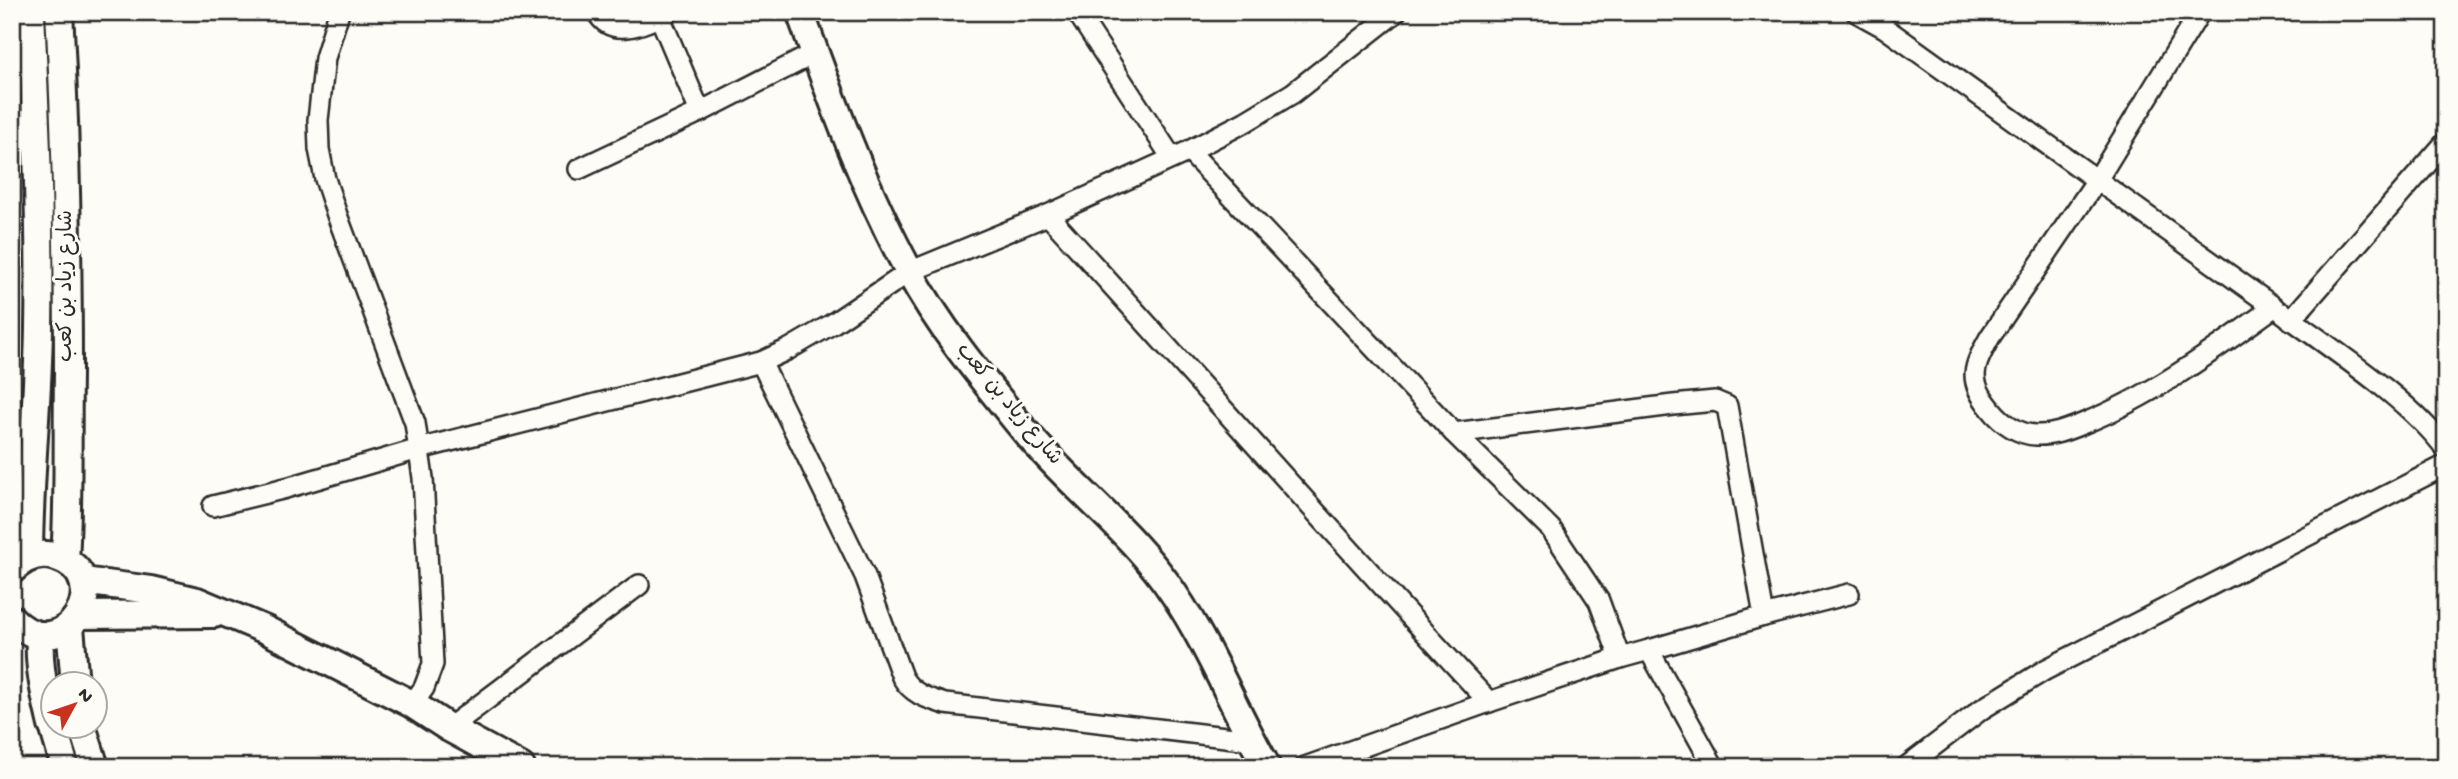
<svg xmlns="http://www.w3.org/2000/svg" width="2458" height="779" font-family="'Gochi Hand','Playpen Sans Arabic',sans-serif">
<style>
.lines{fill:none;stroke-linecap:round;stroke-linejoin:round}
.street-casing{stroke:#2b2b2b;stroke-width:24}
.secondary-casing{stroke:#2b2b2b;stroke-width:32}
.street{stroke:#fdfcf7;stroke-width:19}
.secondary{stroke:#fdfcf7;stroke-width:26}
.labels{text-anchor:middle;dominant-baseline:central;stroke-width:6;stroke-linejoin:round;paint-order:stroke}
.street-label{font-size:21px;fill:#2b2b2b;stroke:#fdfcf7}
</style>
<rect width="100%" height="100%" fill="#fdfcf7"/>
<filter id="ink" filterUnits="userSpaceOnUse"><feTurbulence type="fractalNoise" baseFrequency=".0143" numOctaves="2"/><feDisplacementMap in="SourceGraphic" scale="14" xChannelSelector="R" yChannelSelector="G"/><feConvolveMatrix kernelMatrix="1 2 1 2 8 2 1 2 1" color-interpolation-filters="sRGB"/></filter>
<g filter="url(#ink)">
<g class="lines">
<g class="street-casing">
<g id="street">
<path d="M339,12L325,58L318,120L319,149L325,179L337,215L415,423L423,478L433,664L424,688L412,704"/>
<path d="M597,12C612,40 647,23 669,12"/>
<path d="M1077,12L1172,158"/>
<path d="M1856,12L1885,28L2097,180L2200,12"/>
<path d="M660,17L700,112"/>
<path d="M1189,151L1454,433L1551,529L1599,601L1620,658"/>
<path d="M579,169L700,112L815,53"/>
<path d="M2097,180L2274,307C2213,351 2153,396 2082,424C2067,430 2052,436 2036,435C2019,435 2001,422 1991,409C1967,380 1973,368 1990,337Z"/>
<path d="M1048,215C1196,377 1340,542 1489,702"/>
<path d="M2283,313C2334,351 2408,398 2446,449"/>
<path d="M2291,320L2446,142"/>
<path d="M761,362L865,576L902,677C912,694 926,698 945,704L1251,740"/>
<path d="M1454,433L1673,405L1715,401L1727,406L1764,616L1649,650"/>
<path d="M213,506L286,488L419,449L761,362L789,349L832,324L909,272L1048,215L1189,151L1245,122L1293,93L1396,12"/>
<path d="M1764,616L1849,594"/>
<path d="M449,728L639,585"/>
<path d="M1305,767L1489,702L1620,658L1649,650L1714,767"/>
<path d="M1906,767L1982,709L2045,670L2446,465"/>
</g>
</g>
<g class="secondary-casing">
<g id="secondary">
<path d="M59,12C66,133 68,253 68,374C67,436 69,498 65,560"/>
<path d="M800,12C832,100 864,189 909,271C940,329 983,380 1024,430C1071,487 1133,532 1174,594C1211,649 1234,710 1267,767"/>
<path d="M29,557C29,480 38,404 39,328C41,223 36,117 31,12"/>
<path d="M12,570C24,558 39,551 56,557C120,577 64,673 12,619"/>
<path d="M83,581L151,590L197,601L266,630L412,704L449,728L521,767"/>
<path d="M80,615L214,614"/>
<path d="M70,627L75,684"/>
<path d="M40,635C38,667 45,695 52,725"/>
<path d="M53,726L65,767"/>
<path d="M82,726L95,767"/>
</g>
</g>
<use href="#street" class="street"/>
<use href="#secondary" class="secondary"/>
</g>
</g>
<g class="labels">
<g class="street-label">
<text transform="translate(67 286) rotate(-90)">شارع زياد بن كعب</text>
<text transform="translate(1008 405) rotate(50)">شارع زياد بن كعب</text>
</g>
</g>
<rect width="2458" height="779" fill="none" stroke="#fdfcf7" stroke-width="42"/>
<rect x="21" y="21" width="2416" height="737" fill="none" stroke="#2b2b2b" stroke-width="2.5" filter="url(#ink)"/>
<g transform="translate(74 705) rotate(50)"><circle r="33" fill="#fdfcf7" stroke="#a9a8a5" stroke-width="2"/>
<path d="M0-5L12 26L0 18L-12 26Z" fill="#c8321e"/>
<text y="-10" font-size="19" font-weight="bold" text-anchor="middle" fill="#2b2b2b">N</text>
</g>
</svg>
